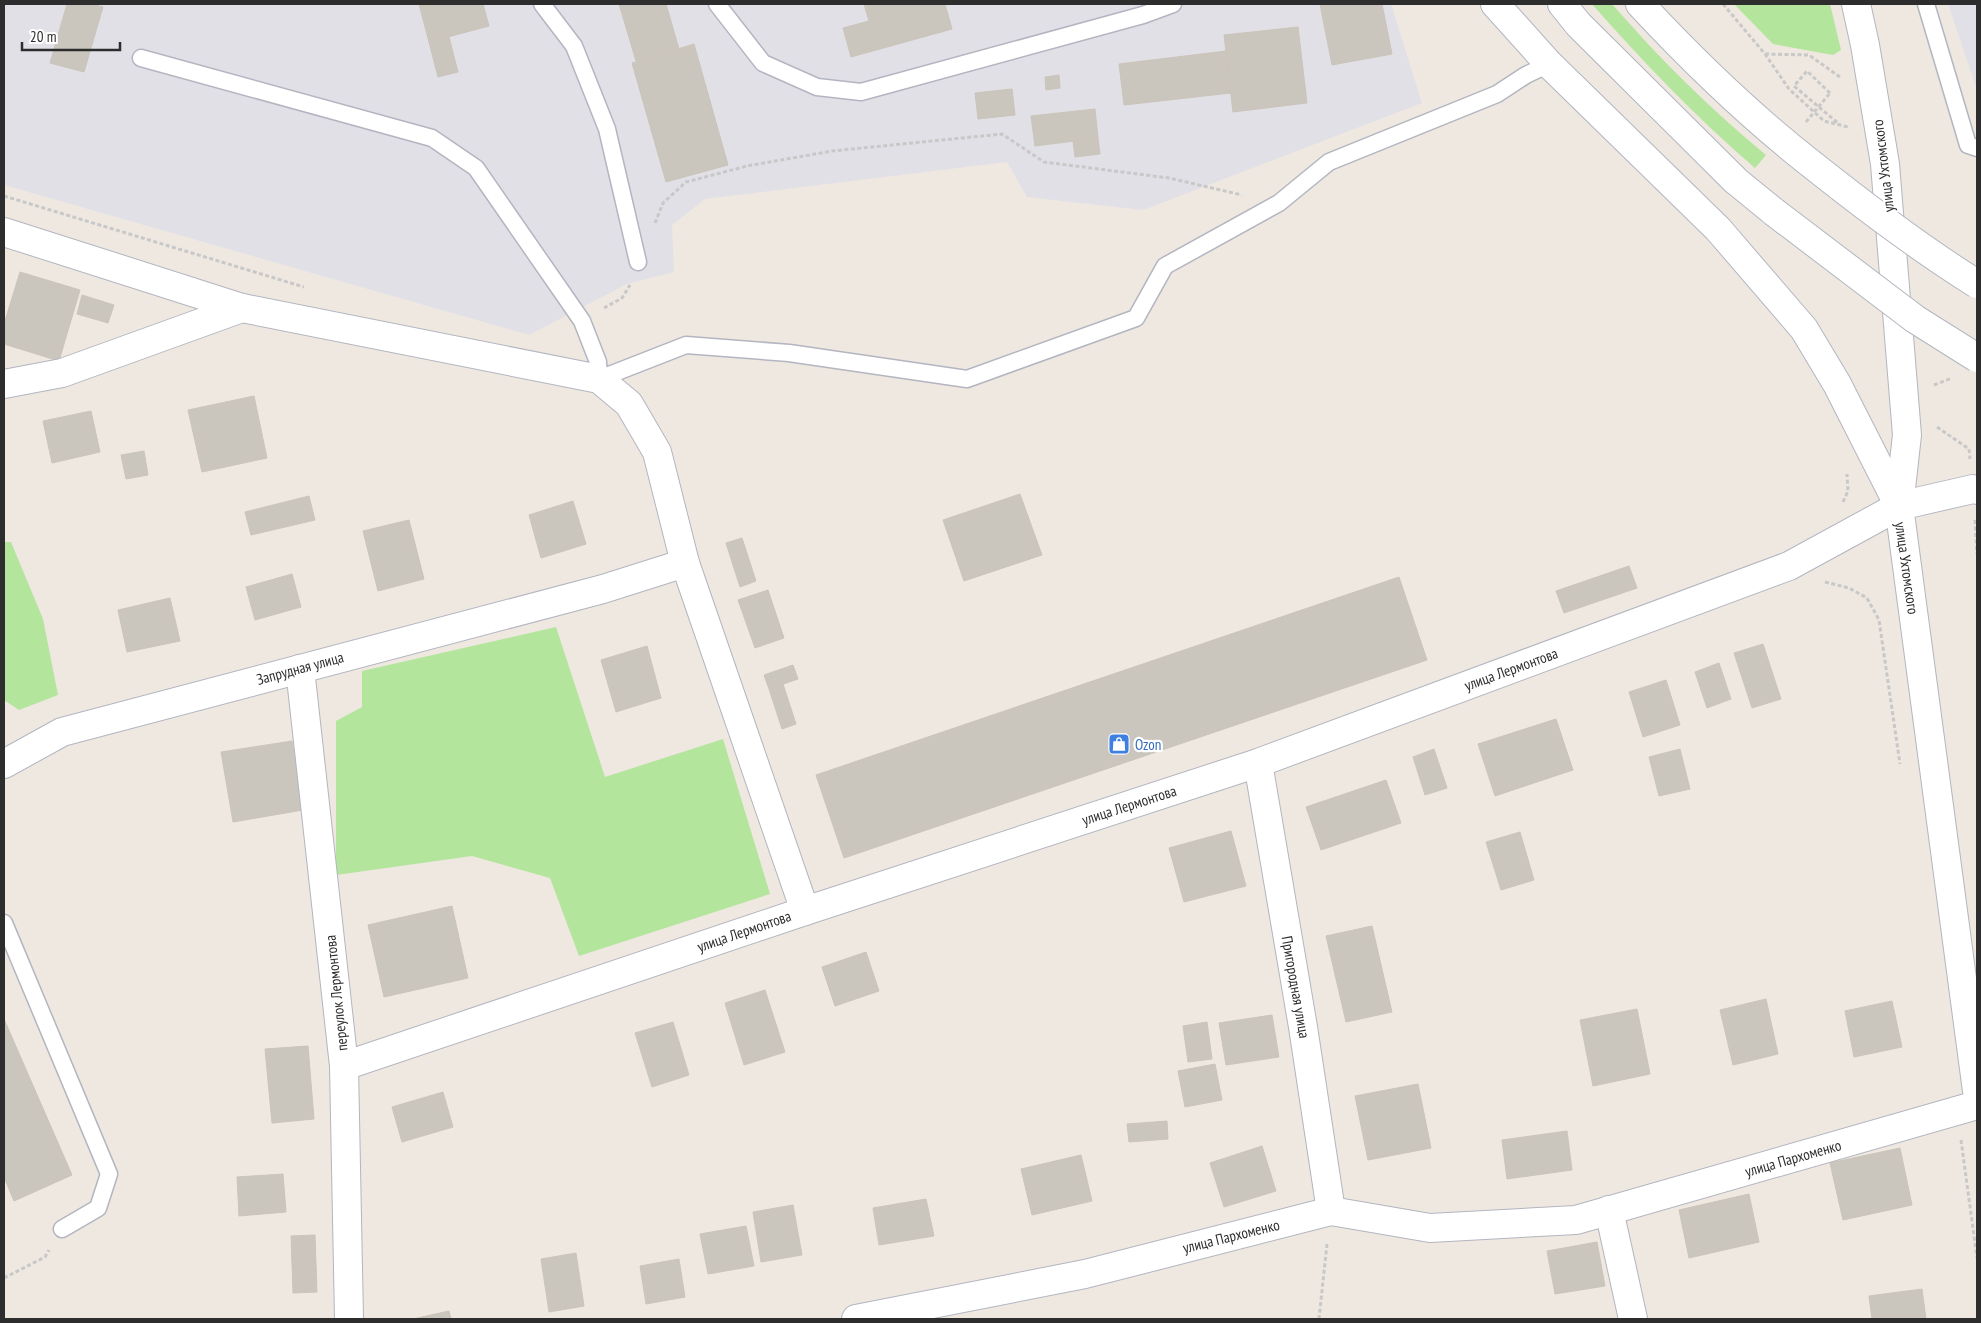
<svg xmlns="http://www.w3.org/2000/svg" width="1981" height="1323" font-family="'PT Sans Narrow',sans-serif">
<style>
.industrial{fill:#e2e0e7}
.green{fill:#b3e59c}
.building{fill:#cac6be;stroke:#cac4b9}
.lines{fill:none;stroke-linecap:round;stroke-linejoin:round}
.lane-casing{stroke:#b3b5c0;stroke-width:19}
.street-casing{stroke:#b3b5c0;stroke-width:30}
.secondary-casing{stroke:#b3b5c0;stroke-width:30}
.path{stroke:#c8c8c8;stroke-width:3;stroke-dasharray:4 2.5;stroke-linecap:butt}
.lane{stroke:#fff;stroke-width:16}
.street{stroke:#fff;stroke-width:28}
.secondary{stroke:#fff;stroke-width:28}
.secondary-bridge-casing{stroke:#b3b5c0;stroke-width:30;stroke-linecap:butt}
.path-bridge{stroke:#c8c8c8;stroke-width:3;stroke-dasharray:4 2.5;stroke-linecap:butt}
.secondary-bridge{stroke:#fff;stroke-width:28}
.labels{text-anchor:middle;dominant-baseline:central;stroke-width:4.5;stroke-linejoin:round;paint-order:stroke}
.street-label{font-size:15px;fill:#2d2d2d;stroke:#fff}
.shop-label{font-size:15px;fill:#366cbe;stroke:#fff;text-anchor:start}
</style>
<rect width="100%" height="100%" fill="#eee8e0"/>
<g class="industrial">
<path d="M4,4H1391L1422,103L1143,210L1027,197L1007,162L705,199L672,225L674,272L627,284L529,335L4,185Z"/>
<path d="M1948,4H1977V90Z"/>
</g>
<g class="green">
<path d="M1592,4H1612C1659,58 1710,109 1766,155L1755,168C1697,118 1643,62 1592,4Z"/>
<path d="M1734,4H1830L1841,50L1833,55L1773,44Z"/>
<path d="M4,542H11L43,619L58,695L19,710L4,700Z"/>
<path d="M556,627L605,777L723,739L770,894L579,956L550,878L472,856L336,875V721L362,707V671Z"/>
</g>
<g class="building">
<path d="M67,4H91L103,7L84,72L50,63Z"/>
<path d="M419,4H483L489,26L429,42Z"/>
<path d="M619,4H666L679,49L636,61Z"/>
<path d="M864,4H945L952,29L851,57L843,28L869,21Z"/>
<path d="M1320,4H1382L1392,54L1332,65Z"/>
<path d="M1298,27L1307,103L1233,112L1224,35Z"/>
<path d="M449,37L458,72L438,77L429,42Z"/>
<path d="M694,44L728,165L666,182L632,63Z"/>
<path d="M1226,51L1231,93L1124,105L1119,64Z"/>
<path d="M1059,75L1060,88L1046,90L1045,77Z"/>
<path d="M1012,89L1015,115L978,119L975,93Z"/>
<path d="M1095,109L1098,138L1035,146L1031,116Z"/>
<path d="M1098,138L1100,154L1075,157L1073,141Z"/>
<path d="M20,272L80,290L59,361L4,344V324Z"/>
<path d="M82,295L114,305L108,323L77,314Z"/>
<path d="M254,396L267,458L202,472L188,410Z"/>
<path d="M91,411L100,452L52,463L43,421Z"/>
<path d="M144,451L148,475L126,479L121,455Z"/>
<path d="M1020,494L1042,555L964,581L943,520Z"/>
<path d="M309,496L315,520L251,535L245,512Z"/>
<path d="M573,501L586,544L541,558L529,515Z"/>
<path d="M409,520L424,579L378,591L363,531Z"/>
<path d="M742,538L756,581L740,587L726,543Z"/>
<path d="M1629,566L1637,588L1564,613L1556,591Z"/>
<path d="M292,574L301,607L255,620L246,587Z"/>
<path d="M1399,577L1427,660L844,858L816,775Z"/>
<path d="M768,590L784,638L755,648L738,600Z"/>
<path d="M170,598L180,641L127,652L118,610Z"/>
<path d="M1763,644L1781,699L1752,708L1734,653Z"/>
<path d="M647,646L661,698L616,712L601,660Z"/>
<path d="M1719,663L1731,699L1707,708L1695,672Z"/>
<path d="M793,665L798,679L769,689L764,675Z"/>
<path d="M1666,680L1680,725L1643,737L1629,692Z"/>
<path d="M783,684L796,724L782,729L769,689Z"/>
<path d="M1556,719L1573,770L1495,796L1478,744Z"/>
<path d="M292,741L303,810L233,822L221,752Z"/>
<path d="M1434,749L1447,788L1425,795L1413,757Z"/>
<path d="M1680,749L1690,789L1659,796L1649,757Z"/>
<path d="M1386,780L1401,823L1321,850L1306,807Z"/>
<path d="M1231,831L1246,886L1184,902L1169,848Z"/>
<path d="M1520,832L1534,880L1501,890L1486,842Z"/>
<path d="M452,906L468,978L384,997L368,925Z"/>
<path d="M1372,926L1392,1012L1346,1022L1326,936Z"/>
<path d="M866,952L879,991L835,1006L822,967Z"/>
<path d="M765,990L785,1052L744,1065L725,1003Z"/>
<path d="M1766,999L1778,1054L1733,1065L1720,1010Z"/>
<path d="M1892,1001L1902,1047L1854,1057L1845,1011Z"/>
<path d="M1637,1009L1650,1074L1593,1086L1580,1020Z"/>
<path d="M1272,1015L1279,1057L1226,1065L1219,1023Z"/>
<path d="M4,1019L72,1175L14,1201L4,1177Z"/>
<path d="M673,1022L689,1075L652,1087L635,1033Z"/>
<path d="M1207,1022L1212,1059L1188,1062L1183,1026Z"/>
<path d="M308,1046L314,1119L272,1123L265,1049Z"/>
<path d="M1215,1064L1222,1100L1185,1107L1178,1071Z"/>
<path d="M1418,1084L1431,1148L1368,1160L1355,1096Z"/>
<path d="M443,1092L453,1127L402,1142L392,1107Z"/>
<path d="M1167,1121L1168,1139L1129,1142L1127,1124Z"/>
<path d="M1567,1131L1572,1170L1507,1179L1502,1140Z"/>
<path d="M1262,1146L1276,1191L1224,1207L1210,1163Z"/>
<path d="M1900,1148L1912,1205L1843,1220L1830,1163Z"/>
<path d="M1081,1155L1092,1201L1032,1215L1021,1169Z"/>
<path d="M283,1174L286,1212L239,1216L237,1177Z"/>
<path d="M1749,1194L1759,1242L1689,1258L1679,1210Z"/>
<path d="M926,1199L934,1236L879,1245L873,1208Z"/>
<path d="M793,1205L802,1255L761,1262L753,1212Z"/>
<path d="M746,1226L754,1266L708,1274L700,1234Z"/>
<path d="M315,1235L317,1292L293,1293L291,1236Z"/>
<path d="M1597,1242L1605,1286L1555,1294L1547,1251Z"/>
<path d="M576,1253L584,1306L549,1312L541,1259Z"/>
<path d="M679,1259L685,1297L646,1304L640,1266Z"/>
<path d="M1922,1289L1926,1319H1872L1869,1296Z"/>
<path d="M449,1311L451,1319H413Z"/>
</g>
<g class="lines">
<g class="lane-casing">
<g id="lane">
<path d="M542,4L574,46L607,129L638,262"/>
<path d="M717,4L763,63L817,87L861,92L1143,15L1173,4"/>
<path d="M1926,4L1968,145L1977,148"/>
<path d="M141,58L432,138L476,168L582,321L598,362L599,379L686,345L789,353L967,379L1136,318L1165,266L1279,203L1329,162L1497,94L1526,75L1549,64"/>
<path d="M4,923L109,1174L98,1208L62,1229"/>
</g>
</g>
<g class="street-casing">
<g id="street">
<path d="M4,232L242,308L599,379L629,404L657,452L685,563L805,911"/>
<path d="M4,384L62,373L242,308"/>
<path d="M300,669L344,1066L349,1319"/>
<path d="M1258,763L1303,1027L1331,1211"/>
<path d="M4,764L62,732L603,589L685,563"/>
<path d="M344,1066L805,911L1258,763L1789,566L1899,506L1973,489L1977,490"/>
<path d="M1609,1210L1633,1319"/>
<path d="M856,1319L1085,1274L1331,1211L1430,1228L1576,1220L1977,1105"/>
</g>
</g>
<g class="secondary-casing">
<g id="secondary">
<path d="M1495,4L1549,64L1718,229L1804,329L1837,384L1899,506"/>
<path d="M1562,4L1578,24L1736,181L1774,212"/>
<path d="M1640,4C1693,61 1749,115 1810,163"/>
<path d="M1856,4L1865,45L1885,164L1907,435L1899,506L1977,1091"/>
</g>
</g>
<g class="path">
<path d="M1723,4L1765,54L1789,89L1824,121L1848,127"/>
<path d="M1765,54L1809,55L1840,77"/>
<path d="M1830,93L1807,71L1794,86L1839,124"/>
<path d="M4,196L304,287"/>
<path d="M655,223L663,203L686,182L747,166L832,151L1002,134L1044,162L1169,178L1242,195"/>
<path d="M604,308L622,298L630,285"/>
<path d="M1934,385L1952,378"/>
<path d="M1937,427L1969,449L1970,459"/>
<path d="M1843,502L1848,491L1847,474"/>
<path d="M1975,520L1977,554"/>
<path d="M1825,582L1849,588L1867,598L1879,620L1900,764"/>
<path d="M1961,1140L1977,1258"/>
<path d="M4,1278L45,1257L49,1250"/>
<path d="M1319,1319L1327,1244"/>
</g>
<use href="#lane" class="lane"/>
<use href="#street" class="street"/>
<use href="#secondary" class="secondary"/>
<g class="secondary-bridge-casing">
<g id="secondary-bridge">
<path d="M1810,163C1864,206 1919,248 1977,284"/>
<path d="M1774,212L1915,319L1977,358"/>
</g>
</g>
<path class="path-bridge" d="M1806,122L1830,93"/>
<use href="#secondary-bridge" class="secondary-bridge"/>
</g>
<defs>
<g id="shop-square" transform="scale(1.125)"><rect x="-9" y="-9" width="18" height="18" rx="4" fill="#3f7fe0" stroke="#fff"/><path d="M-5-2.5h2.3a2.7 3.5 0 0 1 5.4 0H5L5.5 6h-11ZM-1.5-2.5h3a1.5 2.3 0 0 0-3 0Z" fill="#fff"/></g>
</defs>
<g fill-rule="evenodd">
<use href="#shop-square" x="1119" y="744"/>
</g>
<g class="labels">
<g class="street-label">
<text transform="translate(1883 166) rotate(-97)">улица Ухтомского</text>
<text transform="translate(1907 568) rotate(82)">улица Ухтомского</text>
<text transform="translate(300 668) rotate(-15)">Запрудная улица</text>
<text transform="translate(1511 669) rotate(-20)">улица Лермонтова</text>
<text transform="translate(1129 805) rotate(-18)">улица Лермонтова</text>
<text transform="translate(744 931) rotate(-19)">улица Лермонтова</text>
<text transform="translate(1296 987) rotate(80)">Пригородная улица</text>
<text transform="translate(336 993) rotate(-96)">переулок Лермонтова</text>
<text transform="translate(1793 1158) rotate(-16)">улица Пархоменко</text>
<text transform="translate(1231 1236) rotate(-14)">улица Пархоменко</text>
</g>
<g class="shop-label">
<text x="1135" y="744">Ozon</text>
</g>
</g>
<rect width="1981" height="1323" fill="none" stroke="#2d2d2d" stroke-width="10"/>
<path d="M22 42v8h98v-8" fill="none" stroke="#2d2d2d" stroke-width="2.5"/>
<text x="30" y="42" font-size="15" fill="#2d2d2d" stroke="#ffffff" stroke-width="4" paint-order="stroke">20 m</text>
</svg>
